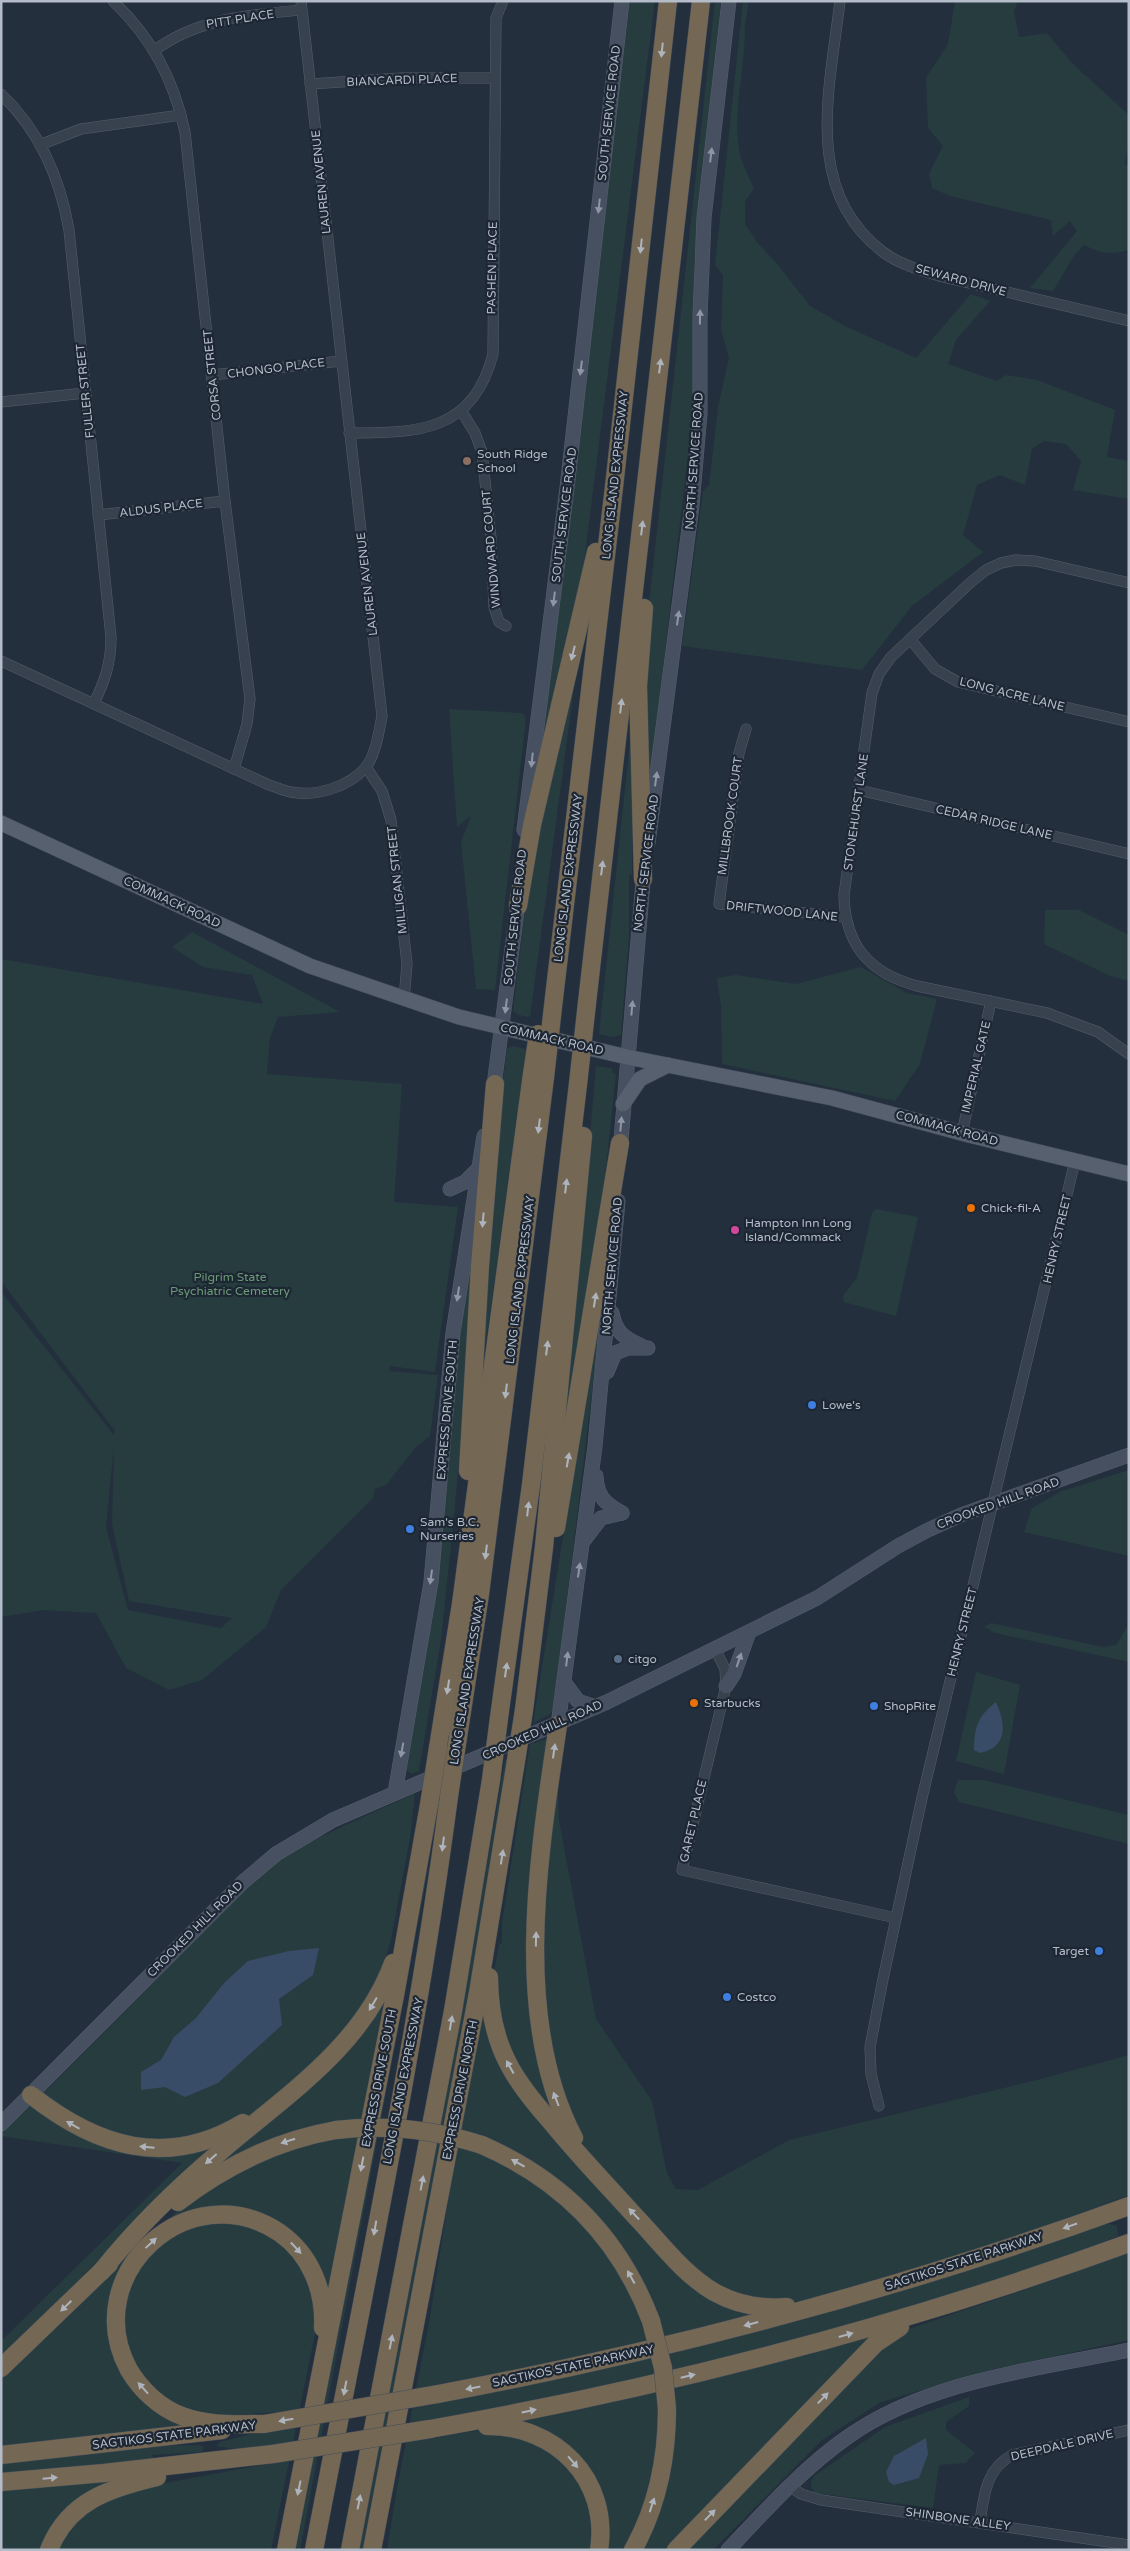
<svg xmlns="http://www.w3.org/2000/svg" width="1130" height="2551" font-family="'Varela Round',sans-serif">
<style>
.green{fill:#263c3f;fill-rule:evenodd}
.water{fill:#394c67}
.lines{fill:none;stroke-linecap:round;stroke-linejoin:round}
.street-casing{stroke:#565f6c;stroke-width:11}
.secondary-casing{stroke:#565f6c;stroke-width:15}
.primary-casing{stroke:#414a57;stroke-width:16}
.highway-casing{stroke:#434c59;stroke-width:19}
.street{stroke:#38414e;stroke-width:10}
.secondary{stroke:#465061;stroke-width:14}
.primary{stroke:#56606e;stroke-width:15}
.highway{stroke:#746855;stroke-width:18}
.highway-bridge-casing{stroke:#434c59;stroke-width:19;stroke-linecap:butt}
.highway-bridge{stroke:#746855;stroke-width:18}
.oneway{fill:#aeb4bd}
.oneway2{fill:#8e96a5}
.education-dot{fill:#8d6e63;stroke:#1d2633;stroke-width:2}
.food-dot{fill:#e8710a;stroke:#1d2633;stroke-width:2}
.hotel-dot{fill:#d1479c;stroke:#1d2633;stroke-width:2}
.shop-dot{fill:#3f7fe0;stroke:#1d2633;stroke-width:2}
.service-dot{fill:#5c6f8a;stroke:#1d2633;stroke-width:2}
.labels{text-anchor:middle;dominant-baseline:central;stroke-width:4.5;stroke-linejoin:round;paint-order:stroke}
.street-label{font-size:12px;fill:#b4bcc9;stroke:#1d2633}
.poi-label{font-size:12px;fill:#b4bcc9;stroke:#1d2633;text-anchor:start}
.park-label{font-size:12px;fill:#6b9a76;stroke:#1d2633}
</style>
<rect width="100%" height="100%" fill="#242f3e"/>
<g class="green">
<path d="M627,1H655L582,578L543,740L586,376Z"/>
<path d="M715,1H721L694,264V405L649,786L646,693L647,622Z"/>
<path d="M743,1H749L744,30L745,28C745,68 733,110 739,149C741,162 749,177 754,189L745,201V224L757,242L778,265L810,306L845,326L916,358L971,294L990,301L956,340L948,364L997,381L1006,375L1037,380L1115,410L1107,457L1129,461V499L1073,490L1081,461L1066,444L1044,441L1032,449L1025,485L1000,475L977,485L963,535L983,552L912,606L862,670L682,646L703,491L709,485L718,407L729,358L721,330L723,275L715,265Z"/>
<path d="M955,1H1018L1014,12L1019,37L1047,33L1073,64L1129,115V141L1125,164L1129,166V250C1108,255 1103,254 1084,245L1075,254L1053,291L1030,288L1077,231L1070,221L1053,236L1051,220L950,196L932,188L929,174L943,146L928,128L926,78L948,44Z"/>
<path d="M576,673L530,1017L518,1015L513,1011L529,875Z"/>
<path d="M449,709L523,713L526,719L495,990L476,989L461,842L471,816L457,827Z"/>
<path d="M632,722V874L629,875V936L621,1035L612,1037L599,1034Z"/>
<path d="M1045,910H1079L1129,935V981L1110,976L1044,944Z"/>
<path d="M192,932L340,1012L278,1017L270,1038L267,1074L402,1084L394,1202L458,1207L435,1372L390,1366L389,1371L438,1375L430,1436L415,1448L386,1485L375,1489L373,1498L281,1590L266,1627L202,1680L169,1690L126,1668L96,1613L43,1610L1,1617V1292L114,1435L115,1431L1,1281V959L263,1004L252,975L203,967L172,947ZM114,1446L112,1524L129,1601L232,1618L221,1628L128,1610L106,1527Z"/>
<path d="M861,967L907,993L937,999L920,1064L895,1101L722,1064L721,1006L717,978L736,975L796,984Z"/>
<path d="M513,1046L526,1049L479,1393L493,1160L507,1048Z"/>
<path d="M596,1066L612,1068L613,1073L616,1074L600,1223L566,1425L565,1413Z"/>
<path d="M876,1209L918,1217L896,1316L844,1302L843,1296L857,1278L872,1213Z"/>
<path d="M469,1260L472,1261L463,1423L451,1545L441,1640L419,1771L411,1774L405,1769L463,1280Z"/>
<path d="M597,1326H600L554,1707L550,1714L533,1723Z"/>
<path d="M1129,1470V1556L1024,1532L1032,1508L1062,1491Z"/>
<path d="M1129,1599V1662L995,1633L984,1627L991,1623L1103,1647L1116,1645L1127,1627Z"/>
<path d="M976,1672L1020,1685L1004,1774L956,1761Z"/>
<path d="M547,1739L531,1904L557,2115L537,2099L501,2037L493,1979L499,1944H502V1923L530,1744Z"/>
<path d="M508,1759L474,1974L364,2550H358L468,1973L505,1760Z"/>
<path d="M557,1767L559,1820L596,2019L652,2101L667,2173L676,2189L698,2190L789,2140L1037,2080L1129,2055V2195L997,2244L801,2301L769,2304L741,2301L708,2282L594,2164L567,2115L547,2049L540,1961Z"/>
<path d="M958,1780H984L1129,1815V1844L959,1802L954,1792Z"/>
<path d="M415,1793L410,1838L391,1940L378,1982L356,2021L317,2066L193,2165L1,2359V2341L182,2163L1,2136V2133L51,2086L242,1893L277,1861L318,1838Z"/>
<path d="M427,1865L428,1870L300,2550H292Z"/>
<path d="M382,2002L383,2009L327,2299L314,2260L223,2211L135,2250L116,2352L187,2422L186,2429L1,2449V2378L129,2253L188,2202L230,2176L333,2123L276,2137L198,2177Z"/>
<path d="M482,2009L495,2052L644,2235L758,2313L600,2356L435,2385L438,2400L1105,2223L1117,2226L1118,2236L982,2290L739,2359L426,2425L429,2439C459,2433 497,2425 527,2435C563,2448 590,2491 594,2527C594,2534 592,2543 591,2550H387L397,2488L430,2317L457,2145L483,2155L533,2180L591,2229L632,2295L646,2333L643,2284L599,2218L546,2172L459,2132Z"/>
<path d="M211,2221C223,2222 239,2221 250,2226C297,2244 315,2281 316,2329L271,2550H58L66,2531L97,2502L123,2491L272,2463L269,2448L240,2450L216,2446L220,2442L279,2427L277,2412L203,2417L173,2407L140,2380L122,2341L123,2298L140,2260L168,2235Z"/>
<path d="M1129,2252V2340L991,2370L881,2402L822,2440L713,2550H683L809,2417L900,2332L1065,2276Z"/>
<path d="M888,2329L671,2550H640L656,2469L642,2518L624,2550H602L592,2480L511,2423L622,2399Z"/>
<path d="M969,2397V2406L946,2422V2430L975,2453L965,2463L939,2465L933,2508L815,2493C810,2487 810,2482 814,2476L885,2427Z"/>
<path d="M199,2445L204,2447L202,2452L152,2455L155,2462L1,2477V2460L151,2446Z"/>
<path d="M117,2476L45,2550H1V2487Z"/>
</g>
<g class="water">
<path d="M996,1702C1006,1724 1008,1747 980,1753L974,1750C974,1727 978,1716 996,1702Z"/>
<path d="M319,1948L313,1975L279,1999L282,2025L218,2083L185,2097L165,2087L141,2090V2072L161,2060L174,2037L196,2018L225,1982L248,1961L289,1951Z"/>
<path d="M926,2438L928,2454L919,2478L894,2485L889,2482L886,2472L894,2456Z"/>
</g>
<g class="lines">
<g class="street-casing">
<g id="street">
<path d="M113,1C152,38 174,80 185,132L225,501L250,699L247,724L234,769"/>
<path d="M840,1C830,88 802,191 883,252C899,264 920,270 939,276L1129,321"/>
<path d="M155,50C199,18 249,15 301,10"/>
<path d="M310,84L402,78H494"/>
<path d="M1,94C40,131 60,178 69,230L111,637C111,663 105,681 94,703"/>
<path d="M42,144L81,129L181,115"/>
<path d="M212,375L341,361"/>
<path d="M1,402L85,393"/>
<path d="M462,412L475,433L482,452L491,538L494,607L499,622L506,626"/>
<path d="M349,433C419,433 473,432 493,354L496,18L503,1"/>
<path d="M98,515L225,501"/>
<path d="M1129,583L1035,561L1016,560L1001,563L986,570L971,582L891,657L879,674L872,693L844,895C845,945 869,973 917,986L1047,1013L1098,1032L1129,1054"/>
<path d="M910,639L935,669L958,682L1129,722"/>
<path d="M1,661L269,785C276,787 284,791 291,792C316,797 349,787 366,767C376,754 379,731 382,716L301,1"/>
<path d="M746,729L739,753L719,904L845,917"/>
<path d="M366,767L382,791L391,820L407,964L404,999"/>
<path d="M859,790L1129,854"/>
<path d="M962,1133L991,1001"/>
<path d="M715,1649L725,1669L726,1686L682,1870L896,1918"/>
<path d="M879,2106L871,2074L870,2047L883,1979L922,1798L1075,1161"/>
<path d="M790,2486L801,2494L821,2500L1129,2545"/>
<path d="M980,2522C984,2495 986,2469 1012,2455L1129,2430"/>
</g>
</g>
<g class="secondary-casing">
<g id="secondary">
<path d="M524,830L567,488L622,1"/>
<path d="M648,843L692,505L700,413V317L704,218L729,1"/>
<path d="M493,1093L519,896"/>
<path d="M620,1152L644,870"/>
<path d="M450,1189L465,1182L478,1169"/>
<path d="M612,1313C616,1333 624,1338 642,1346"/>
<path d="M607,1372L615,1353L628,1348H648"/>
<path d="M596,1476C597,1496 604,1503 622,1513"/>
<path d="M585,1539L601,1518L622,1513"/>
<path d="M564,1682L578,1701L596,1707"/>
<path d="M726,1686L734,1674L749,1632"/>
<path d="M558,1725L595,1446L618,1201"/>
<path d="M395,1793L431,1582L453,1333L484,1136"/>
<path d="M1,2124L243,1882L276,1854L333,1820L607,1702L817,1598L898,1546L928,1530L961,1515L1129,1455"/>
<path d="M728,2550C766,2510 803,2468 849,2436C927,2381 1037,2369 1129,2350"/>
</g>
</g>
<g class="primary-casing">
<g id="primary">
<path d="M1,823L310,966L459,1017L627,1057L832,1098L969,1135L1129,1174"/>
<path d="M623,1104L640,1079L668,1065"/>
</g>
</g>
<g class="highway-casing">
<g id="highway">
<path d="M643,879L638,686L644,608"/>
<path d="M518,906L532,825L596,552"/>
<path d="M554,998L614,487L668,1"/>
<path d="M587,1003L701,1"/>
<path d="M468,1471L480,1266L495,1084"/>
<path d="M556,1528L620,1143"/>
<path d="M524,1710L544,1547L583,1136"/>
<path d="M499,1718L531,1485L578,1084"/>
<path d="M558,1725C539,1854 511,2018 574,2138"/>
<path d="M458,1737L480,1594L545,1077"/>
<path d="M438,1748L461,1604L532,1074"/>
<path d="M489,1977C489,2009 494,2037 509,2065C520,2086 536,2105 552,2123C578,2155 607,2185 635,2216C660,2242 683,2274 714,2292C737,2305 762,2309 787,2307"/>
<path d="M31,2095C97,2147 167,2169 243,2123"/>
<path d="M482,2145C562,2180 620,2239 651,2321"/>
<path d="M178,2202C225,2166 278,2140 336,2130"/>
<path d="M101,2272C137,2227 177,2188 221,2151C286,2095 362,2047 393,1963"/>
<path d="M1,2368L109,2264"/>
<path d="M438,2394C673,2350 904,2288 1129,2206"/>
<path d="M264,2424C237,2424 208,2426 182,2416C160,2408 141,2390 129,2370C77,2274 190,2172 280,2233C311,2255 325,2291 323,2328"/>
<path d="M487,2426C555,2425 610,2479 599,2550"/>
<path d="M430,2429C668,2387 902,2326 1129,2243"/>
<path d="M1,2455L222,2430"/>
<path d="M1,2482L104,2473L273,2454"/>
<path d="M49,2550C68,2501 110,2488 157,2477"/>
<path d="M286,2550L395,1995L429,1805"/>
<path d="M314,2550C362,2299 416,2048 449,1796"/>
<path d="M350,2550L453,2011L491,1780"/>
<path d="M372,2550L478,1993L515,1767"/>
<path d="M633,2550C657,2507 667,2458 667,2409"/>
<path d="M676,2550L876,2343L900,2327"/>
</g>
</g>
<use href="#street" class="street"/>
<use href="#secondary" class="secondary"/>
<use href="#primary" class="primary"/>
<use href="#highway" class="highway"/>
<g class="highway-bridge-casing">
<g id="highway-bridge">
<path d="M532,1074L538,1034"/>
<path d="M545,1077L554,998"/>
<path d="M578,1084L587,1003"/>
<path d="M515,1767L524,1710"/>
<path d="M491,1780L499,1718"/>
<path d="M449,1796L458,1737"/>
<path d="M429,1805L438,1748"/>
<path d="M336,2130C387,2124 433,2129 482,2145"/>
<path d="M651,2321L663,2368L667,2409"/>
<path d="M264,2424L438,2394"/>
<path d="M273,2454L430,2429"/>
</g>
</g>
<use href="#highway-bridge" class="highway-bridge"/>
</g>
<defs><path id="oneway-solid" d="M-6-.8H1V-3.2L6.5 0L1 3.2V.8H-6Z" transform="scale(1.25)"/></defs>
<g class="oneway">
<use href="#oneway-solid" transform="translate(662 50) rotate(96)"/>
<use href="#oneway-solid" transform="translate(641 246) rotate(96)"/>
<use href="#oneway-solid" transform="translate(660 366) rotate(-83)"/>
<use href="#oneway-solid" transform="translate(642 528) rotate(-83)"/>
<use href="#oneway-solid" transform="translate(573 653) rotate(104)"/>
<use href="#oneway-solid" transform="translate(621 706) rotate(-83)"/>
<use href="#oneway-solid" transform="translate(602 868) rotate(-83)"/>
<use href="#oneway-solid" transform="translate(539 1126) rotate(97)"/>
<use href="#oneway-solid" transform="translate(566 1186) rotate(-83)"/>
<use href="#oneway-solid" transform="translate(483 1220) rotate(95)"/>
<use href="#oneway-solid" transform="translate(595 1300) rotate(-81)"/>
<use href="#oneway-solid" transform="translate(547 1348) rotate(-83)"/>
<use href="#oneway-solid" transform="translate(506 1391) rotate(97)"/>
<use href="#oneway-solid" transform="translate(568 1460) rotate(-80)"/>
<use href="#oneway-solid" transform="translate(528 1509) rotate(-83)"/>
<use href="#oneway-solid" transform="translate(486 1552) rotate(97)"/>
<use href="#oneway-solid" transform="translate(506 1670) rotate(-82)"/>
<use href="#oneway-solid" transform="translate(448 1687) rotate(99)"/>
<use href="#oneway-solid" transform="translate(554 1751) rotate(-82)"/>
<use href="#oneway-solid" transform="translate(443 1844) rotate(97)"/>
<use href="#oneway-solid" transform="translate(502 1857) rotate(-81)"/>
<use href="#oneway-solid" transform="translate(536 1939) rotate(-89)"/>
<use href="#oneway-solid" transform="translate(373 2004) rotate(121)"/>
<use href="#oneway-solid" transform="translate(451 2023) rotate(-80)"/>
<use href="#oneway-solid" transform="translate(510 2067) rotate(-119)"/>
<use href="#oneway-solid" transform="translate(556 2099) rotate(-111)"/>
<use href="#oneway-solid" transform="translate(73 2125) rotate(-150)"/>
<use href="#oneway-solid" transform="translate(288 2141) rotate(162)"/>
<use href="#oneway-solid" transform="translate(147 2147) rotate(-175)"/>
<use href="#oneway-solid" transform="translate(211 2159) rotate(139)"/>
<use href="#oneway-solid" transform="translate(518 2163) rotate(-151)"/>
<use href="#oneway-solid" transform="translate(362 2164) rotate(101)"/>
<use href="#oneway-solid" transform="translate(422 2183) rotate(-79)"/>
<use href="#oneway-solid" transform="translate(634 2214) rotate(-133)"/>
<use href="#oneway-solid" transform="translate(1070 2226) rotate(161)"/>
<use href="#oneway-solid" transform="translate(375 2228) rotate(100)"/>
<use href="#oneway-solid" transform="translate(151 2243) rotate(-43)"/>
<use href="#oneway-solid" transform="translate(296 2248) rotate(47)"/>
<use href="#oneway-solid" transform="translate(631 2277) rotate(-119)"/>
<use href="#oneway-solid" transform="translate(66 2306) rotate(136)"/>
<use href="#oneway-solid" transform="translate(751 2324) rotate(165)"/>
<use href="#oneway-solid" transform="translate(846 2335) rotate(-16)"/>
<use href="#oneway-solid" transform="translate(391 2342) rotate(-79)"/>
<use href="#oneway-solid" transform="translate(688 2376) rotate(-13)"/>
<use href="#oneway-solid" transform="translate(143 2388) rotate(-132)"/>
<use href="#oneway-solid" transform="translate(345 2388) rotate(101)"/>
<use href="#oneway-solid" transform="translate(473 2388) rotate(169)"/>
<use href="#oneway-solid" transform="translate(823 2398) rotate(-46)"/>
<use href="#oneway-solid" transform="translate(529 2411) rotate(-12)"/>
<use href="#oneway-solid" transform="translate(286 2420) rotate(170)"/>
<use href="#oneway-solid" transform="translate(573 2462) rotate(49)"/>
<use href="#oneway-solid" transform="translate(50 2478) rotate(-5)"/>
<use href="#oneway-solid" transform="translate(299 2488) rotate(102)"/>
<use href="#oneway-solid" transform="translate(359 2502) rotate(-79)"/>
<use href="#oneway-solid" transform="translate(652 2505) rotate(-72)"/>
<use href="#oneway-solid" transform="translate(710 2515) rotate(-46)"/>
</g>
<g class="oneway2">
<use href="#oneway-solid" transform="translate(711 155) rotate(-83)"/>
<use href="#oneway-solid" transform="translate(599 206) rotate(96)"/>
<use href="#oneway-solid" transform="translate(700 317) rotate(-89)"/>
<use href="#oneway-solid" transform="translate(581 368) rotate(97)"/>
<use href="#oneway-solid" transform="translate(554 599) rotate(97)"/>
<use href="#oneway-solid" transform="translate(678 618) rotate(-82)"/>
<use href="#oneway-solid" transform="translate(532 760) rotate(96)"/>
<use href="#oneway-solid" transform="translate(656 779) rotate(-82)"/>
<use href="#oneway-solid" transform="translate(506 1006) rotate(97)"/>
<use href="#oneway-solid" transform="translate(632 1008) rotate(-85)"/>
<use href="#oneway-solid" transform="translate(621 1124) rotate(-85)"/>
<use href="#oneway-solid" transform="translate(458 1294) rotate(98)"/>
<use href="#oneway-solid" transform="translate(579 1570) rotate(-82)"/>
<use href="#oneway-solid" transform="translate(431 1577) rotate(98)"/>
<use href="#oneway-solid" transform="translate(567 1659) rotate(-83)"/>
<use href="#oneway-solid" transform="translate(739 1660) rotate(-71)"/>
<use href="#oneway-solid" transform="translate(402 1750) rotate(100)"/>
</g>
<circle class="education-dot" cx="467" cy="461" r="5"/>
<g class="food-dot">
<circle cx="971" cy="1208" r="5"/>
<circle cx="694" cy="1703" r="5"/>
</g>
<circle class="hotel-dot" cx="735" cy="1230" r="5"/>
<g class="shop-dot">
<circle cx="812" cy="1405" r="5"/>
<circle cx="410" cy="1529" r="5"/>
<circle cx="874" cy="1706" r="5"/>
<circle cx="1099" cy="1951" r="5"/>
<circle cx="727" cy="1997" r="5"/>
</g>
<circle class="service-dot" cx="618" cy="1659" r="5"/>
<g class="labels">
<g class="street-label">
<text transform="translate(240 19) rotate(-9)">PITT PLACE</text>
<text transform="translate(402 80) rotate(-2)">BIANCARDI PLACE</text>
<text transform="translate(609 113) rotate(-84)">SOUTH SERVICE ROAD</text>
<text transform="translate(321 182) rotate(-96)">LAUREN AVENUE</text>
<text transform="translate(492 268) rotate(-89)">PASHEN PLACE</text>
<text transform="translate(961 280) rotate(15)">SEWARD DRIVE</text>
<text transform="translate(276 368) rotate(-7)">CHONGO PLACE</text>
<text transform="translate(212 375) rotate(-96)">CORSA STREET</text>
<text transform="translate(85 391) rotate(-96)">FULLER STREET</text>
<text transform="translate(694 461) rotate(-86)">NORTH SERVICE ROAD</text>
<text transform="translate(615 475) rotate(-84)">LONG ISLAND EXPRESSWAY</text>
<text transform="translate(161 508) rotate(-7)">ALDUS PLACE</text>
<text transform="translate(564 515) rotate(-83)">SOUTH SERVICE ROAD</text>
<text transform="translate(491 549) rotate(-95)">WINDWARD COURT</text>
<text transform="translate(367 584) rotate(-97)">LAUREN AVENUE</text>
<text transform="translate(1012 694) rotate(14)">LONG ACRE LANE</text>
<text transform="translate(856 812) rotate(-82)">STONEHURST LANE</text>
<text transform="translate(730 816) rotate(-82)">MILLBROOK COURT</text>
<text transform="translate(994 822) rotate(13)">CEDAR RIDGE LANE</text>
<text transform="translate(646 863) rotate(-83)">NORTH SERVICE ROAD</text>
<text transform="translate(568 878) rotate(-83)">LONG ISLAND EXPRESSWAY</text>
<text transform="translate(397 880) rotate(-96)">MILLIGAN STREET</text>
<text transform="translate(172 902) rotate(25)">COMMACK ROAD</text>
<text transform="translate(782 911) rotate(6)">DRIFTWOOD LANE</text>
<text transform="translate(515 917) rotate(-84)">SOUTH SERVICE ROAD</text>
<text transform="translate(552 1039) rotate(13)">COMMACK ROAD</text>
<text transform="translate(976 1067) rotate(-77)">IMPERIAL GATE</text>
<text transform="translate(947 1128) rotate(15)">COMMACK ROAD</text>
<text transform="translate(1057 1239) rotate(-77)">HENRY STREET</text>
<text transform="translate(612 1266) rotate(-85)">NORTH SERVICE ROAD</text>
<text transform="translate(520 1280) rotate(-83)">LONG ISLAND EXPRESSWAY</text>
<text transform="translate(447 1410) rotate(-85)">EXPRESS DRIVE SOUTH</text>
<text transform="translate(998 1503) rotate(-20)">CROOKED HILL ROAD</text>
<text transform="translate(962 1632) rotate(-76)">HENRY STREET</text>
<text transform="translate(467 1681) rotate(-81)">LONG ISLAND EXPRESSWAY</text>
<text transform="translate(542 1730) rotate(-24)">CROOKED HILL ROAD</text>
<text transform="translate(693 1821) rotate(-77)">GARET PLACE</text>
<text transform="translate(195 1929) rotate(-45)">CROOKED HILL ROAD</text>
<text transform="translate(379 2078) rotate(-79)">EXPRESS DRIVE SOUTH</text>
<text transform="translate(403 2081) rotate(-79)">LONG ISLAND EXPRESSWAY</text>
<text transform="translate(460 2090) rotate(-79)">EXPRESS DRIVE NORTH</text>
<text transform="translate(964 2261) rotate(-18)">SAGTIKOS STATE PARKWAY</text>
<text transform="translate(573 2366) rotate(-12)">SAGTIKOS STATE PARKWAY</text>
<text transform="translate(174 2435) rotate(-7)">SAGTIKOS STATE PARKWAY</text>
<text transform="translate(1062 2445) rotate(-13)">DEEPDALE DRIVE</text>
<text transform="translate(958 2519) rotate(8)">SHINBONE ALLEY</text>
</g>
<g class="poi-label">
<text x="477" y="454">South Ridge<tspan x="477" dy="14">School</tspan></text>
<text x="981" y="1208">Chick-fil-A</text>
<text x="745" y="1223">Hampton Inn Long<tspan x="745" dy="14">Island/Commack</tspan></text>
<text x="822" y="1405">Lowe's</text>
<text x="420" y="1522">Sam's B.C.<tspan x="420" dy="14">Nurseries</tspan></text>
<text x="628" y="1659">citgo</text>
<text x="704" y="1703">Starbucks</text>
<text x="884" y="1706">ShopRite</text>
<text x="1089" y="1951" text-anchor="end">Target</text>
<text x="737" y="1997">Costco</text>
</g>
<g class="park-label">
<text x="230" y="1277">Pilgrim State<tspan x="230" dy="14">Psychiatric Cemetery</tspan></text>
</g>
</g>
<rect width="1130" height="2551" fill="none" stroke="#b4bcc9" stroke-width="5"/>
</svg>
